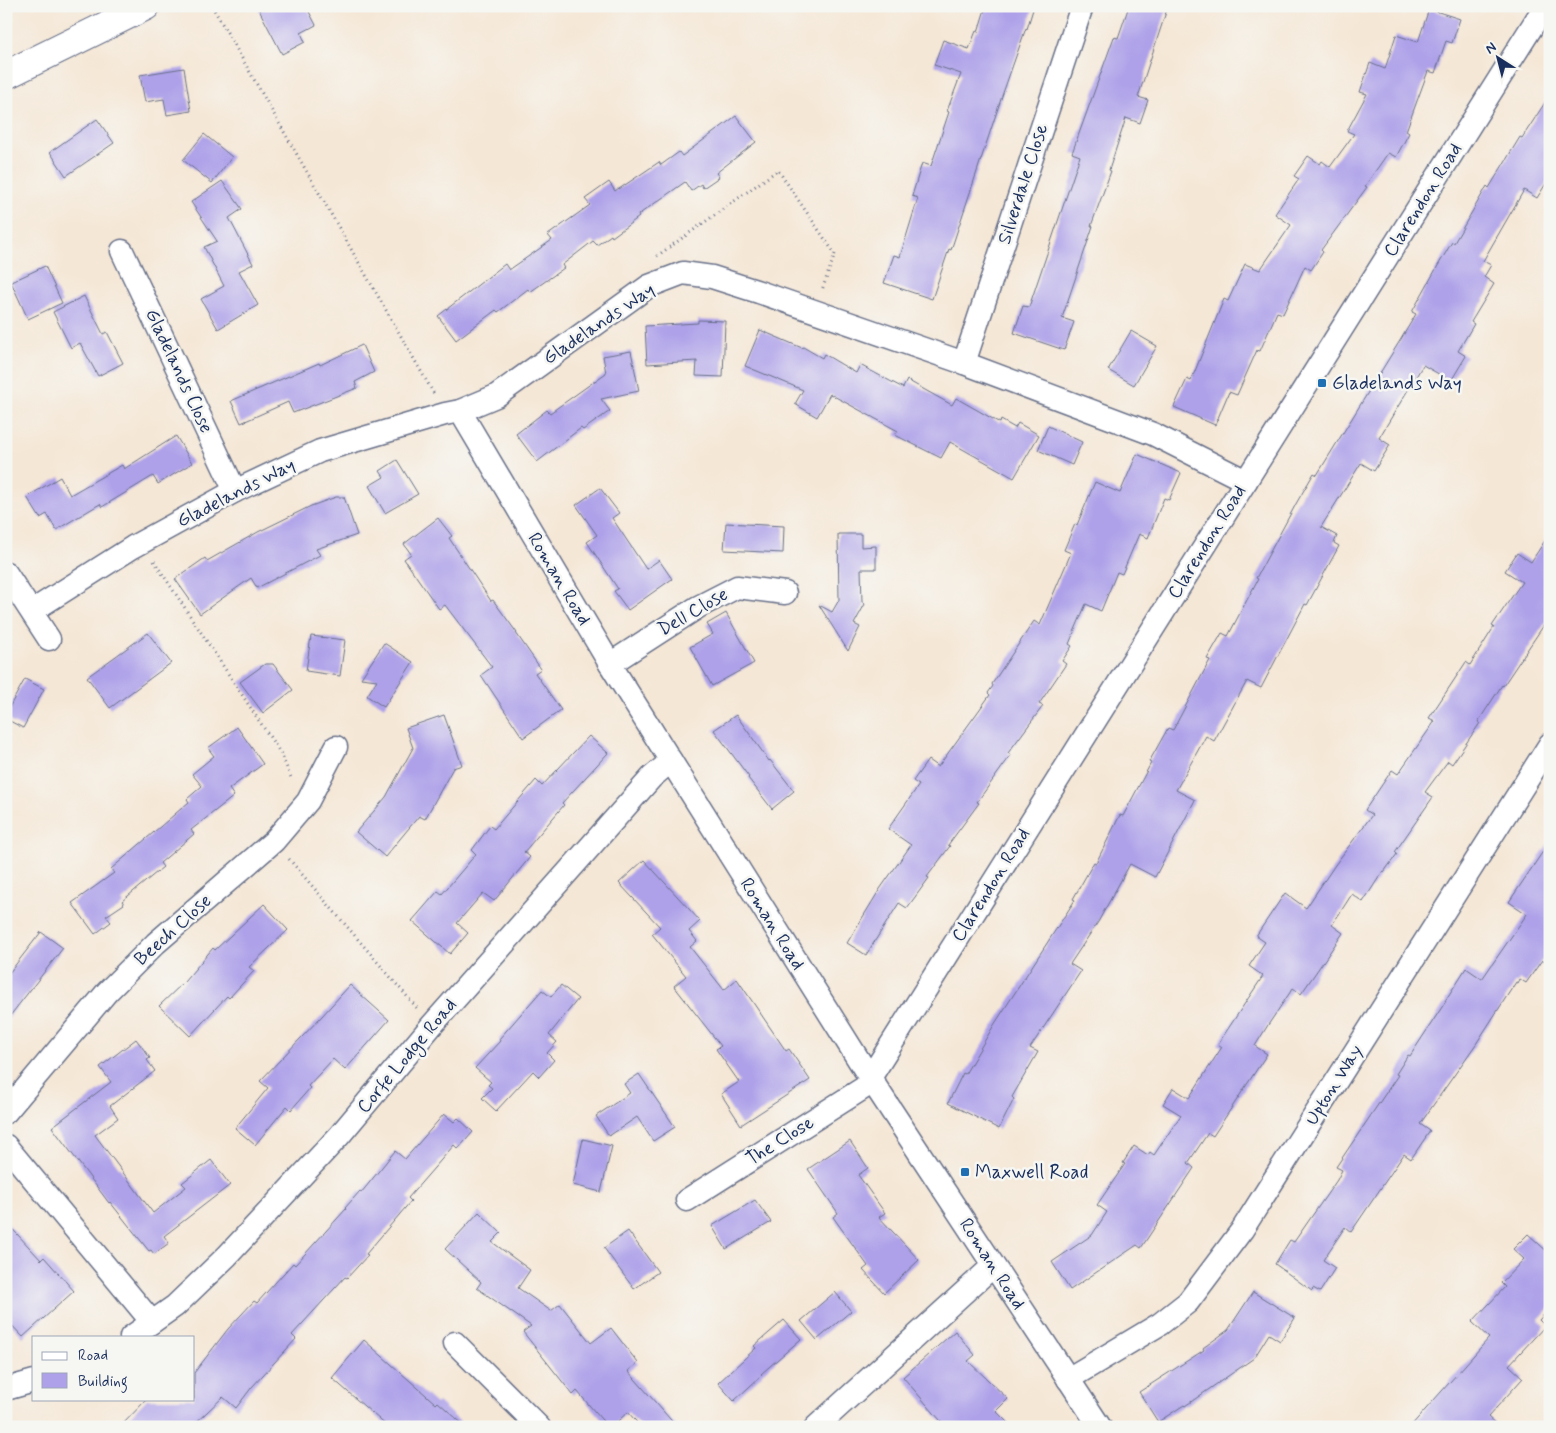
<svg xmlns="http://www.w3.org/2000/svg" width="1556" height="1433" font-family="Mynerve,sans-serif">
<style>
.building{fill:#aea1e9}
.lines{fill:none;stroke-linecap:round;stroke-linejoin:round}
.minor-casing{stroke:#676f88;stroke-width:25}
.tertiary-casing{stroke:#676f88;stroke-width:30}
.path{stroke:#676f88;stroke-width:3;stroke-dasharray:1 4;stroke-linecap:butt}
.minor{stroke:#fff;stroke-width:22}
.tertiary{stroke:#fff;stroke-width:28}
.poi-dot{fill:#1f6fb2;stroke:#f6f6f2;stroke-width:2}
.labels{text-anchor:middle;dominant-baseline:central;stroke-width:5;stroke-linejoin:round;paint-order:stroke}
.street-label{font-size:19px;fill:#1b2f5e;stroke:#f6f6f2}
.poi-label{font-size:19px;fill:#1b2f5e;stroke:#f6f6f2;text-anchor:start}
</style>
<rect width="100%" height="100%" fill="#f6f6f2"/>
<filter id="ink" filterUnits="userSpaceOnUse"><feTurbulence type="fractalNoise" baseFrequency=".02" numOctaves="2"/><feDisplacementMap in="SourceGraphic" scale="10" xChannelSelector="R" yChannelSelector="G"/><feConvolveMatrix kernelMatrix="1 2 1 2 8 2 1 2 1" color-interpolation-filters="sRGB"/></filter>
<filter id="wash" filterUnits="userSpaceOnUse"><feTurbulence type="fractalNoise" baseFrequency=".0096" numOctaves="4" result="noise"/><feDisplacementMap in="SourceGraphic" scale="20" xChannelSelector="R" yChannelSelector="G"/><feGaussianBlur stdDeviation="1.12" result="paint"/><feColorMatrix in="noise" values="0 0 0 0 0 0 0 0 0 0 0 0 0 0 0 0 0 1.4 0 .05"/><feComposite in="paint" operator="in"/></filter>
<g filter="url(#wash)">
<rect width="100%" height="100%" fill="#f5e7d6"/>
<g id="blocks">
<g class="building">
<path d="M257,6H306L316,25L301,33L305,42L282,54Z"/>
<path d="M986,6H1034L1027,29L1026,28L1003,93L951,250L949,249L932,299L884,283L894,255L900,257L918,198L912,196L922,163L931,166L949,112L947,111L961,74L934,65L943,40L969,49L976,31L978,32Z"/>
<path d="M1129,6H1168L1138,97L1148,100L1140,123L1126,118L1109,170L1111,171L1091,226H1093L1062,318L1074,322L1064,350L1014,333L1023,306L1029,307L1080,156L1072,153L1114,37L1118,38Z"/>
<path d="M1429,9L1460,19L1452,43L1446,41L1435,73L1428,71L1406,131L1409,133L1396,157L1388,153L1365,186L1367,187L1321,250L1323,252L1311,270L1305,266L1283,314L1277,312L1260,351L1257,350L1237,395L1229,392L1215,425L1174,407L1187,379L1191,381L1224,299L1228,301L1245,264L1260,270L1291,225L1275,214L1299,179L1294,176L1308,156L1320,164L1322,161L1330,167L1354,134L1347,131L1367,94L1360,92L1370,63L1385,69L1396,35L1418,42Z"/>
<path d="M184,68L191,111L167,115L164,99L145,102L140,75Z"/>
<path d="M1550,95V177L1537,198L1524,190L1483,261L1491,265L1484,277L1494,284L1471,322L1474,324L1458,351L1466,356L1451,381L1423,365L1379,438L1390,445L1374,471L1361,463L1321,527L1337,536L1334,543L1339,546L1307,605L1305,604L1261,688L1247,681L1214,741L1206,736L1176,790L1195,800L1155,877L1130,864L1098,922L1070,964L1081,971L1030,1048L1038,1052L1012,1097L1014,1099L999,1129L948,1103L963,1073L965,1074L994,1025L1075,900L1073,899L1094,862L1096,863L1120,815L1123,816L1151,763L1149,762L1168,728L1173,730L1210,660L1207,659L1222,633L1228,636L1258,579L1256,578L1297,502L1314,473L1317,475L1401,339L1416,314L1412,312L1436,269L1452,242L1454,243L1487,186L1489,188L1520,137L1522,138Z"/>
<path d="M736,116L756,142L716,173L719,177L703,188L701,184L691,191L685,182L638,215L639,217L612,237L611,235L597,245L593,241L562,265L564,268L530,292L528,289L498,312L496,310L456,340L438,316L505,264L509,270L552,240L548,235L590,205L585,199L609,182L615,191L619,188V189L659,162L661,165L679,152L682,156Z"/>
<path d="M97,119L114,143L66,176L50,152Z"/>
<path d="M204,134L232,157L212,183L183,160Z"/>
<path d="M222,181L242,209L229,218L253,264L239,271L258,305L218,329L201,299L224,286L204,247L217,241L191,202Z"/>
<path d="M45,266L62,303L28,319L11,282Z"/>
<path d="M84,296L103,334L107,332L123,363L98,376L80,343L71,348L53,312Z"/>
<path d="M698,320L725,321L723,377L696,376L697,361L647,364L645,326L698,323Z"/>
<path d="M760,330L802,348L803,347L822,358L824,354L856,373L860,365L903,388L907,380L952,405L956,398L1000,423L1001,420L1015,428L1018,423L1039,435L1014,478L950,442L941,458L895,435L898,431L830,394L817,417L795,404L803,390L745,366Z"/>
<path d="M1131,331L1157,346L1134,385L1108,370Z"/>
<path d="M362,345L374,372L355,382L357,388L293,413L288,402L241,423L231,401L319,363L320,365Z"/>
<path d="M631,351L639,391L601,399L610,411L583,430L581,428L537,462L516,434L547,410L550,413L606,373L603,356Z"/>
<path d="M1048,426L1082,442L1072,465L1038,450Z"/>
<path d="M176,436L192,463L158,484L153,476L102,507L100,504L56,530L47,514L40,518L27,497L60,477L70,495L122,465L124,469Z"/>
<path d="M1137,454L1181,473L1169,500L1164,498L1148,538L1139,534L1122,574L1117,572L1101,611L1086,604L1069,644L1072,646L1062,661L1066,664L1039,704L1043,706L1008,753L1011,755L977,802L979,803L948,845L950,846L927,877L929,878L907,908L899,903L866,955L847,943L880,889L911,845L888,829L919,785L913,781L928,760L938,767L990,695L988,693L993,686L992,684L1034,621L1040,625L1071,553L1064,550L1075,524L1077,525L1095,482L1120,493Z"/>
<path d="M397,460L418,494L385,513L369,486L384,477L380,471Z"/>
<path d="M600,488L619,513L612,518L646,569L659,560L672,579L628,610L614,591L618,589L587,542L597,535L576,505Z"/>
<path d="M336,497H344L357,535L316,549L320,555L257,588L251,578L200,614L175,579L205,558L207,561L258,532L311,506Z"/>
<path d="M438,518L452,536L449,538L491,601L493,600L517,633H516L541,669L535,673L561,710L523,738L481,675L492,667L445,605L439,609L404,559L411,554L404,544Z"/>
<path d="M726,523L784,526L783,553L724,550Z"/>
<path d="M1550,533V616L1503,686L1502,685L1478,722L1480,723L1452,764L1448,761L1425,792L1433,797L1395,852L1397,854L1384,872L1383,871L1363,902L1352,894L1332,925L1343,933L1301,994L1293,988L1268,1025L1255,1046L1267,1054L1213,1136L1208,1133L1188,1163L1194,1168L1141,1248L1137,1245L1070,1290L1052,1262L1092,1235L1107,1212L1097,1205L1125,1164L1123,1163L1134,1146L1148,1155L1150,1152L1154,1155L1181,1115L1163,1104L1173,1088L1189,1098L1222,1047L1218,1044L1263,976L1249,966L1265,942L1256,936L1285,893L1306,908L1335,865L1372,815L1365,810L1392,770L1398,774L1435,721L1429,718L1466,662L1470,665L1494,627L1492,626L1522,582L1505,571L1517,553L1531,562Z"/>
<path d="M838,534H861V547L876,546V569H861L862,602L865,604L854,624L860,627L848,651L819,605L832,612L839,600Z"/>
<path d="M726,613L754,663L712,686L690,647L713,634L707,624Z"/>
<path d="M148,633L171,663L110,708L87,677Z"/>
<path d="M311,636L345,640L340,676L306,671Z"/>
<path d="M384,643L413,662L384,707L367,696L377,680L361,678Z"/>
<path d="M265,664H273L293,690L263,713L240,682Z"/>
<path d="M25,679L44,689L23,728L6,719V713Z"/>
<path d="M444,715L462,765L453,768L425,819L419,816L385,857L356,832L386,797L413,748L406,728Z"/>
<path d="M736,715L769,761L770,760L794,791L772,809L748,778L749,777L714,730Z"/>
<path d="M237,727L263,764L229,789L234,796L191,830L194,834L160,863L163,867L122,901L124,904L106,916L111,922L95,934L72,903L114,873L111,869L189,802L187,799L202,786L192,774L214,756L208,748Z"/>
<path d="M589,736L608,753L562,803L564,805L524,852L530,857L494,901L483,893L457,923L468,933L450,954L412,921L438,891L442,894L476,854L472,850L490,826L494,829L536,780L542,786Z"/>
<path d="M1550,841V966L1542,960L1526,983L1520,979L1518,983L1516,982L1476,1044L1420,1124L1430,1131L1411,1159L1404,1154L1351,1232L1345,1227L1323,1260L1335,1268L1320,1292L1313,1288L1312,1291L1275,1264L1290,1240L1294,1242L1337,1180L1342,1170L1336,1167L1398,1075L1396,1074L1408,1055L1410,1056L1446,1001H1445L1466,968L1482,979L1527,914L1509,902Z"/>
<path d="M644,860L700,921L689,931L697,941L690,947L724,990L737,979L786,1051L789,1049L810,1080L741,1125L721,1094L739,1082L716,1049L721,1046L674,986L686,976L652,934L660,927L619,883Z"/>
<path d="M264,904L288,930L249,967L254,971L229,998L227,996L190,1036L159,1006L184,982L213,948L215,950Z"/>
<path d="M41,932L63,948L6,1021V977Z"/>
<path d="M350,985L389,1020L345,1070L333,1059L308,1086L310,1088L291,1110L287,1106L255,1145L235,1128L268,1088L260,1081L322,1016Z"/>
<path d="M561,985L578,999L549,1035L557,1042L547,1053L554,1060L539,1077L533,1071L496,1111L482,1098L492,1088L488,1085L491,1082L475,1068L500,1041L499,1039L542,990L551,997Z"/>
<path d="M136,1039L150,1058L147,1060L155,1071L110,1106L118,1118L95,1135L153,1213L186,1187L182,1183L211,1160L230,1185L164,1236L169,1243L154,1254L151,1250L149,1251L110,1202L109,1203L52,1127L111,1082L100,1067Z"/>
<path d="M639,1074L675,1127L653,1141L637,1117L609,1136L596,1116L630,1093L624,1084Z"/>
<path d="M444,1114L454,1122L458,1118L473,1132L458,1149L454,1145L408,1198L411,1201L366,1254L368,1255L347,1278L345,1277L292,1335L296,1339L252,1387L236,1408L223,1397L191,1427H120L147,1399H194V1373L228,1329L254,1301L257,1303L293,1263L295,1265L346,1209L345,1208L360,1191L361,1193L395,1151L405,1159Z"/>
<path d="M583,1139L612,1146L601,1192L573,1185Z"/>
<path d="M850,1141L868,1168L858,1175L885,1213L879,1217L919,1260L884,1293L863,1270L868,1266L833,1217L838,1213L808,1169Z"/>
<path d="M755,1200L771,1222L726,1249L712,1226Z"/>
<path d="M479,1212L501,1233L492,1242L530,1270L518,1288L551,1311L560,1304L591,1343L611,1328L638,1363L628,1371L677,1427H641L628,1412L611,1427H608L577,1391L573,1395L523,1332L531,1326L477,1288L481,1282L445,1249Z"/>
<path d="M6,1222L41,1260L44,1257L74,1291L23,1337L6,1319Z"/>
<path d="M628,1231L658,1272L634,1289L604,1248Z"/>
<path d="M1528,1234L1550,1254V1308L1539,1320L1545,1326L1509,1365L1523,1378L1488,1417L1499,1427H1410L1489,1338L1472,1322L1505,1287L1501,1283L1524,1259L1513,1249Z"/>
<path d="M835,1292L851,1311L817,1340L801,1321Z"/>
<path d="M1253,1292L1295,1318L1280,1341L1269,1334L1254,1358L1185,1406L1184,1405L1158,1422L1139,1392L1204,1350L1203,1348L1228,1330Z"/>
<path d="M784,1320L801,1339L761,1374L762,1375L734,1401L718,1383L756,1348L754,1346Z"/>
<path d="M955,1331L975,1355L968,1361L1008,1399L996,1411L1012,1427H946L903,1377Z"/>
<path d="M364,1340L436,1404L438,1402L466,1427H388L332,1378Z"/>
</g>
</g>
</g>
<g filter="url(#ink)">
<use href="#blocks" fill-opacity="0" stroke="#676f88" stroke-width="1"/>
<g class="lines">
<g class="minor-casing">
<g id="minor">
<path d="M122,251L235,491"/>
<path d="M964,363L1082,6"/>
<path d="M460,411L610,664L870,1078L1100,1427"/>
<path d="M6,573L49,639"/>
<path d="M32,611L133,547L235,491L320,451L445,414L460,411L496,396L649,286L683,273L712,277L759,292L964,363L1153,434L1246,481"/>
<path d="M610,664L698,607L737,587L785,593"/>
<path d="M870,1078L1545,6"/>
<path d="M6,1112L107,992L156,943L274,841L308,801L336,747"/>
<path d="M6,1146L152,1322"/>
<path d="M687,1200L873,1082"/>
<path d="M131,1337L175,1306L227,1256L339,1136L432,1025L652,777L671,761"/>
<path d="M455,1343L539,1427"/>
<path d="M1068,1379L1160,1324L1188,1302L1242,1230L1550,744"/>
<path d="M6,1389L34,1381"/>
<path d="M816,1427L993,1266"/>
</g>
</g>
<g class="tertiary-casing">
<path id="tertiary" d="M6,75L146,6"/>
</g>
<g class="path">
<path d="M212,6L434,394"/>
<path d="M657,256L778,170L835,254L822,290"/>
<path d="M154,561L281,754L292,780"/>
<path d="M289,859L417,1008"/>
</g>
<use href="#minor" class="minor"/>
<use href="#tertiary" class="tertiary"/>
</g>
</g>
<g class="poi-dot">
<rect x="1317" y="378" width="10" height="10" rx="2.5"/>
<rect x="960" y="1167" width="10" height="10" rx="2.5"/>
</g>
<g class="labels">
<g class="street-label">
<text transform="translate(1023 184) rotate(-72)">Silverdale Close</text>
<text transform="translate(1423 200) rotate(-58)">Clarendon Road</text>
<text transform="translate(599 324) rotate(-34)">Gladelands Way</text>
<text transform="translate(179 371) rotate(65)">Gladelands Close</text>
<text transform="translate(236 493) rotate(-27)">Gladelands Way</text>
<text transform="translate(1207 542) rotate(-58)">Clarendon Road</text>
<text transform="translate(559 579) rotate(59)">Roman Road</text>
<text transform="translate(693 612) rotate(-30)">Dell Close</text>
<text transform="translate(991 885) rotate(-58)">Clarendon Road</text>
<text transform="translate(772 924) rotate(58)">Roman Road</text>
<text transform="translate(173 930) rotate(-42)">Beech Close</text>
<text transform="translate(407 1056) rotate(-50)">Corfe Lodge Road</text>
<text transform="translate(1334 1085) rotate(-58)">Upton Way</text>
<text transform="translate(780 1141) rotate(-32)">The Close</text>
<text transform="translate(992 1264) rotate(57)">Roman Road</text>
</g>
<g class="poi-label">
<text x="1332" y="383">Gladelands Way</text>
<text x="975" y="1172">Maxwell Road</text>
</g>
</g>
<rect width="1556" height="1433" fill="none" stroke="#f6f6f2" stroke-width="25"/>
<rect x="32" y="1336" width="162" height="65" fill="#f6f6f2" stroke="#9ea6b7"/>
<rect x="42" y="1352" width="25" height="8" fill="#ffffff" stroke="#9ea6b7"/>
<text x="78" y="1360" font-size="15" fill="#1b2f5e">Road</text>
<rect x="42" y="1373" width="25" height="15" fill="#aea1e9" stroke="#9ea6b7"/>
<text x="78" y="1386" font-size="15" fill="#1b2f5e">Building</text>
<g transform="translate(1498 58) rotate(324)" stroke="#f6f6f2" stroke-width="4" paint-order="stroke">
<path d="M0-4L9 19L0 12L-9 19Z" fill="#1b2f5e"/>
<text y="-8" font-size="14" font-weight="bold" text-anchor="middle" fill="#1b2f5e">N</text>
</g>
</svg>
